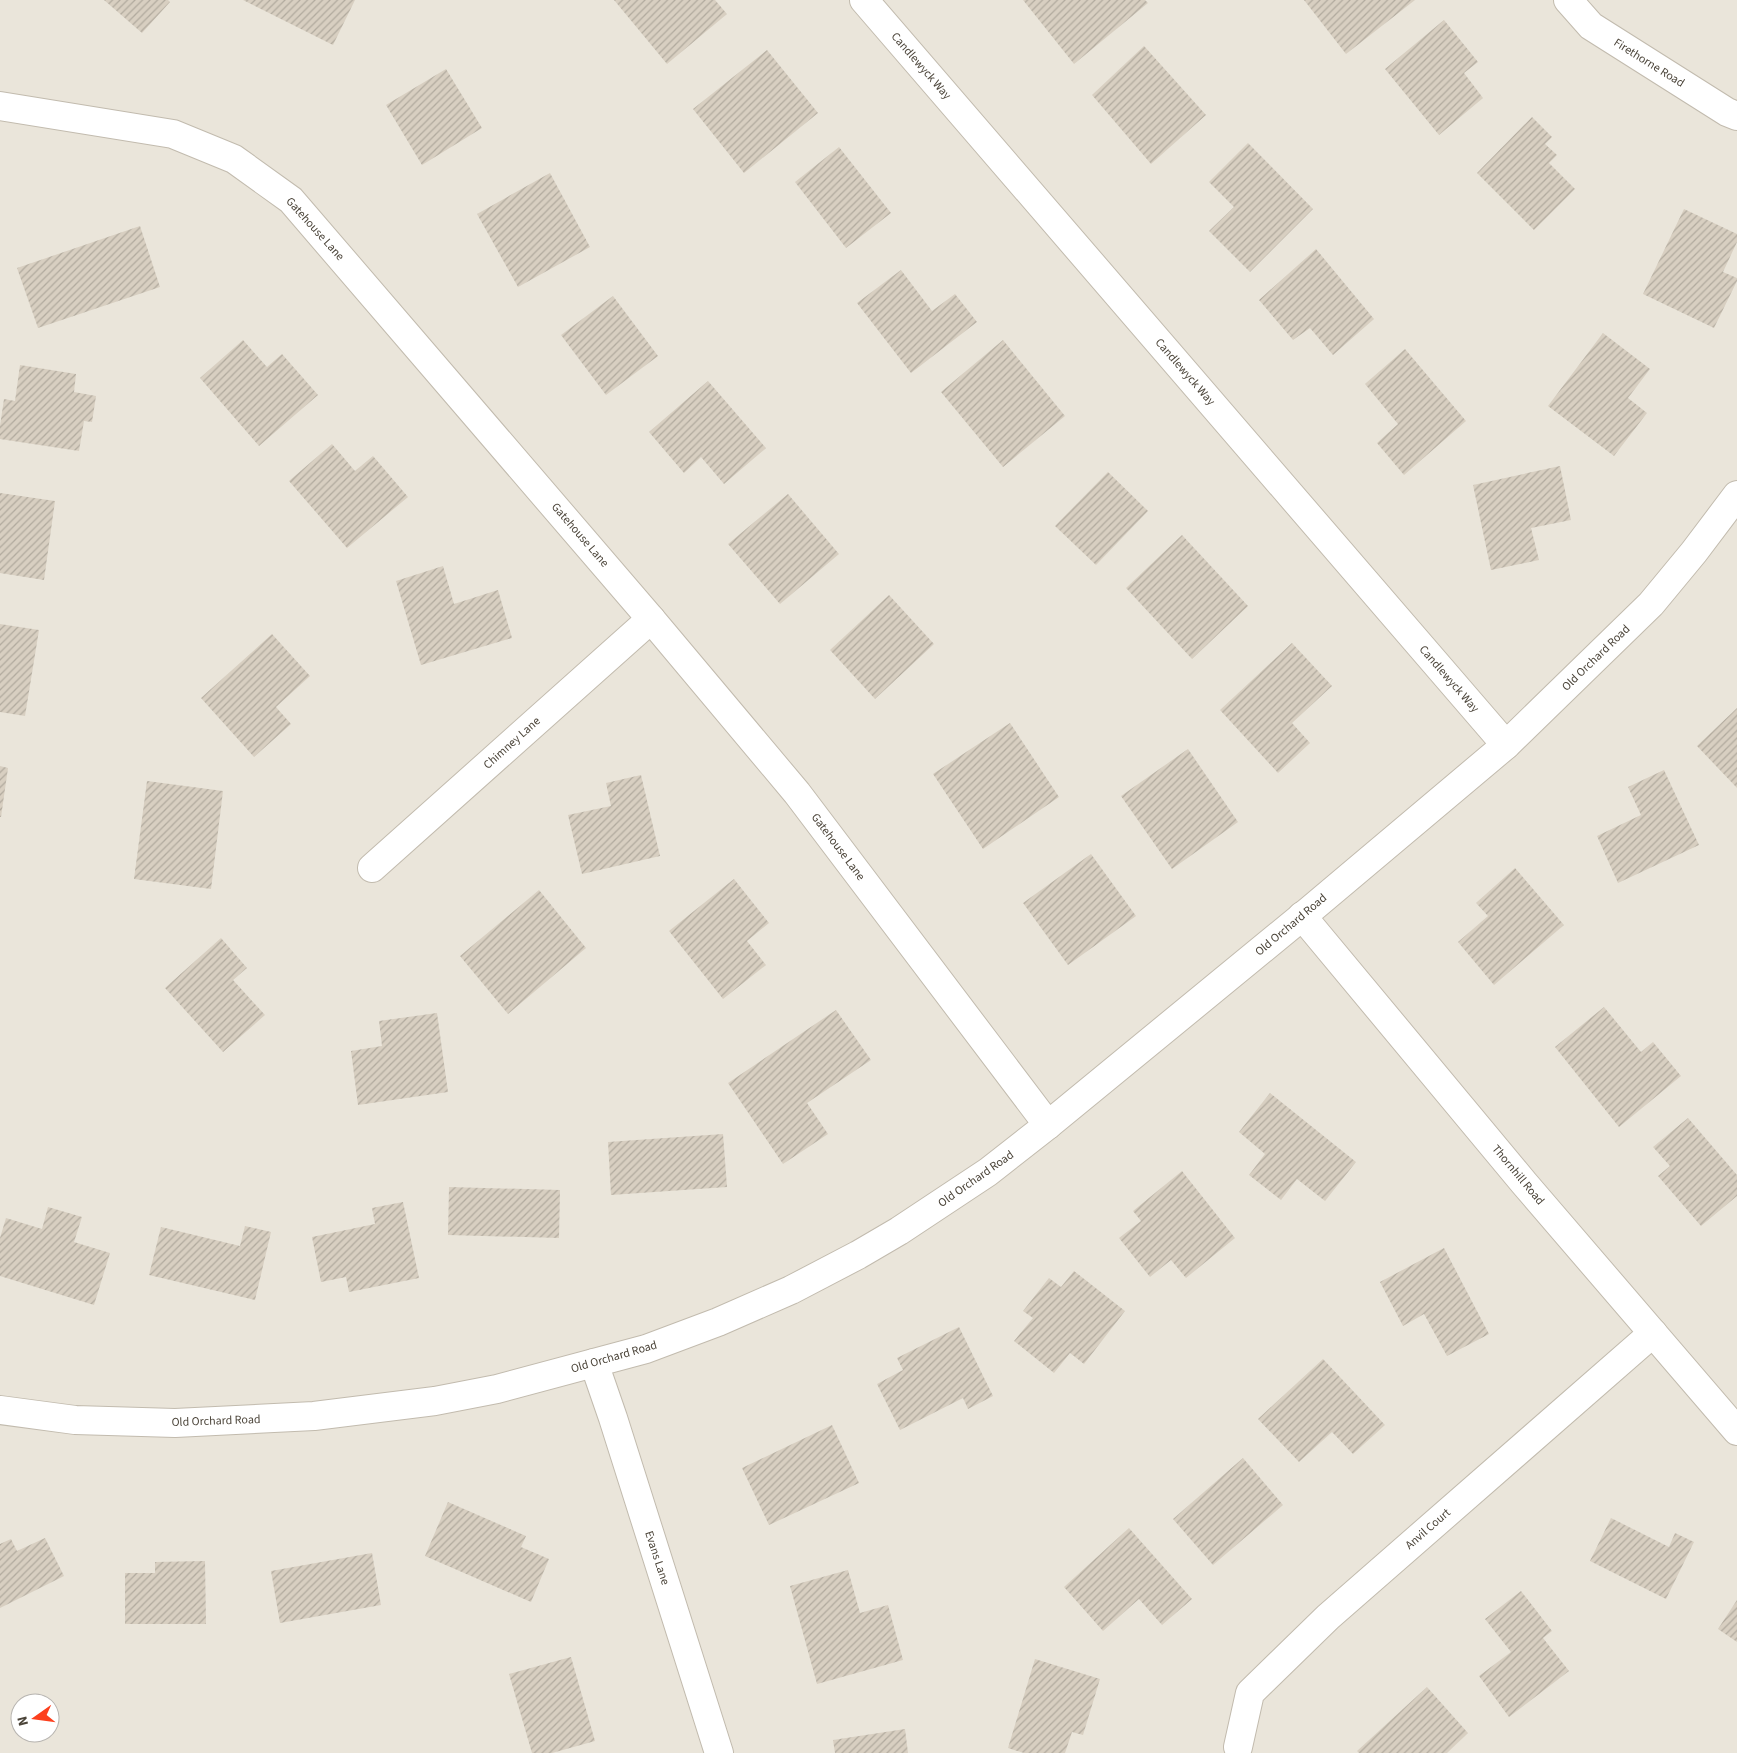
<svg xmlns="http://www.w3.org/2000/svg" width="1737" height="1753" font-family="'Source Sans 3',sans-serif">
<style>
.residential{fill:#eae5da;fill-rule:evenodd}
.building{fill:url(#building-hatch)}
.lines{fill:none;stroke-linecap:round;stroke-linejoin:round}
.street-casing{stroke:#c2bbae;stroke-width:30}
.street{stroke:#fff;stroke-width:28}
.labels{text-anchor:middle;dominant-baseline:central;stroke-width:4;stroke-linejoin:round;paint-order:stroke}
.street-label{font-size:12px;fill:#4b4439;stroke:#fff}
</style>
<defs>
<pattern id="building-hatch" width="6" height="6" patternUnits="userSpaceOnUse" patternTransform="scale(1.25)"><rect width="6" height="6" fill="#d8cfc1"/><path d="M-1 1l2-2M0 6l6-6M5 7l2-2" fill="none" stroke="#b1aa9e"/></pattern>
</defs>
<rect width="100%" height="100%" fill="#f6f3ec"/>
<path class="residential" d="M0,0H1737V1753H0ZM20,1703H50V1733H20Z"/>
<g class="building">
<path d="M104,0H168L170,2L142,33Z"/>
<path d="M243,0H355L333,45Z"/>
<path d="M614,0H715L727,14L667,64Z"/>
<path d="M1023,0H1145L1148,3L1074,64Z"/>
<path d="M1304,0H1415L1346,54Z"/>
<path d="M1444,20L1478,62L1464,73L1483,98L1439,135L1385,69Z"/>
<path d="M1144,46L1206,115L1151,164L1092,95Z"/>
<path d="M767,50L818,113L744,173L693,109Z"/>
<path d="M446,69L482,128L422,165L386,105Z"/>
<path d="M1532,117L1552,137L1545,144L1557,155L1549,163L1575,189L1534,230L1477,173Z"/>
<path d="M1248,143L1313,209L1250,272L1209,231L1234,207L1209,182Z"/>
<path d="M839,147L891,213L846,248L795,182Z"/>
<path d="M550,173L590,247L518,287L477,214Z"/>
<path d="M1684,209L1737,234V242L1723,272L1737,278V281L1714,328L1643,294Z"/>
<path d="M140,226L160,287L38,328L17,268Z"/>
<path d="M1316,249L1374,319L1333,355L1310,328L1293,340L1259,300Z"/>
<path d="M901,270L932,311L955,294L977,322L911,373L857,303Z"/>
<path d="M613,296L658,356L606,395L561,335Z"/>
<path d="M1603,333L1650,369L1628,398L1647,413L1614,456L1548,406Z"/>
<path d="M243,340L267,367L282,354L318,395L259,446L200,378Z"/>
<path d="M1003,340L1065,416L1003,467L941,392Z"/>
<path d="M1405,349L1466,421L1404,475L1377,443L1398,424L1365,384Z"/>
<path d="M20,365L76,374L74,392L96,396L92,422L84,421L79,451L0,439V426L4,399L15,401Z"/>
<path d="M708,381L766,448L724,484L701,457L684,473L649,432Z"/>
<path d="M332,444L355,471L373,456L408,497L347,548L289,481Z"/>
<path d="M1560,466L1571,520L1531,528L1539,560L1491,570L1473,485Z"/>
<path d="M1108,472L1148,511L1096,565L1055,526Z"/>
<path d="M0,493L55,501L44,580L0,573Z"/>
<path d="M788,494L839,554L780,604L728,544Z"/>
<path d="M1182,535L1248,606L1192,659L1126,588Z"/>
<path d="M443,566L454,604L498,590L512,638L421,665L396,581Z"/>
<path d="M889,595L934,644L875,699L830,650Z"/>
<path d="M0,624L39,630L25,716L0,712Z"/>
<path d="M272,634L310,676L276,707L291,724L254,757L201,698Z"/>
<path d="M1292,643L1332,686L1292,723L1310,743L1278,773L1220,710Z"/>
<path d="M1737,708V788L1697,746Z"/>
<path d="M1010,723L1059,797L983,849L933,774Z"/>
<path d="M1188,749L1238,822L1172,869L1121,796Z"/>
<path d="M0,766L8,768L1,817H0Z"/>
<path d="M1664,770L1699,845L1618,883L1597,836L1641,815L1628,787Z"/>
<path d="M641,775L660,856L582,874L568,815L611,806L606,783Z"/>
<path d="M147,781L223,791L211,889L134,879Z"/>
<path d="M1091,854L1136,916L1068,965L1023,903Z"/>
<path d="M1515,868L1564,925L1494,985L1458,942L1488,916L1476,903Z"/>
<path d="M734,879L769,923L747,941L766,965L723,999L669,931Z"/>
<path d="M539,890L586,948L508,1014L460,956Z"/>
<path d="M221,938L247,968L233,980L265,1015L223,1052L165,988Z"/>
<path d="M1604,1007L1641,1052L1653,1042L1681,1076L1619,1127L1555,1047Z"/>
<path d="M836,1010L871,1060L807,1103L828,1134L783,1164L728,1083Z"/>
<path d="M437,1013L448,1092L358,1105L351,1051L382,1046L379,1021Z"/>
<path d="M1270,1093L1356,1162L1325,1201L1297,1179L1281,1200L1249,1175L1265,1154L1239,1132Z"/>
<path d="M1688,1118L1737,1175V1196L1701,1226L1658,1176L1670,1166L1653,1147Z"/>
<path d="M723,1134L727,1187L611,1195L608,1142Z"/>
<path d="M1182,1171L1235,1238L1186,1278L1171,1260L1150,1277L1119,1238L1141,1221L1133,1211Z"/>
<path d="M449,1187L560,1190L559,1238L448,1235Z"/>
<path d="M403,1202L419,1278L349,1292L346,1277L321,1282L312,1237L375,1224L372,1208Z"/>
<path d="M48,1207L82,1217L74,1242L110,1253L94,1305L0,1276V1238L6,1218L42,1229Z"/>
<path d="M245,1226L271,1232L255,1300L149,1275L161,1227L240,1246Z"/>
<path d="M1444,1248L1489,1334L1447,1356L1424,1314L1403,1326L1380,1282Z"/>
<path d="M1074,1271L1125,1311L1084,1364L1070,1353L1054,1373L1014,1341L1033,1318L1023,1311L1049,1278L1061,1287Z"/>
<path d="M959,1327L993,1396L968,1409L963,1398L900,1430L877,1384L903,1370L897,1358Z"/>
<path d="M1323,1359L1385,1425L1353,1454L1332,1432L1299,1462L1258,1419Z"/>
<path d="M832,1425L859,1483L769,1525L742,1468Z"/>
<path d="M1243,1458L1283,1505L1213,1565L1173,1519Z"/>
<path d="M448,1502L526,1536L521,1547L549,1559L531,1602L425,1556Z"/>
<path d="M1611,1518L1669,1547L1675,1533L1694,1542L1666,1599L1590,1561Z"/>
<path d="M1129,1528L1192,1599L1162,1625L1139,1599L1103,1631L1064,1587Z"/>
<path d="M45,1538L64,1576L0,1608V1544L11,1539L17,1551Z"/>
<path d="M372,1553L381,1605L280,1623L271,1571Z"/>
<path d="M205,1561L206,1624H125V1573H155V1562Z"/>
<path d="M848,1570L860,1613L888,1605L903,1660L817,1684L790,1586Z"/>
<path d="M1521,1591L1552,1631L1543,1638L1569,1671L1509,1717L1479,1676L1511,1652L1485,1619Z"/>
<path d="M1737,1600V1642L1718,1629Z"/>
<path d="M571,1657L595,1741L552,1753H532L509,1674Z"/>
<path d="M1035,1659L1100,1679L1083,1735L1072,1732L1065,1753H1024L1008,1748Z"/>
<path d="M1427,1687L1468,1733L1447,1753H1359L1357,1751Z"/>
<path d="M905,1729L908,1753H835L833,1740Z"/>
</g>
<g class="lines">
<g class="street-casing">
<g id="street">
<path d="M864,0L1506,745"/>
<path d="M1568,0L1591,26L1727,112L1737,116"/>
<path d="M0,106L173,134L234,159L291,200L651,619L797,793L1048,1125"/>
<path d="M372,868L651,619"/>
<path d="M1302,916L1524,1183L1737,1431"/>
<path d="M594,1363L613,1418L719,1753"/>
<path d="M0,1410L75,1420L175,1423L314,1416L435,1401L497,1389L646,1349L718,1322L791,1290L858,1255L899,1231L988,1172L1048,1125L1310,910L1506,745L1651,604L1694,552L1737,495"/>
<path d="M1238,1747L1250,1693L1328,1617L1653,1333"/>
</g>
</g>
<use href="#street" class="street"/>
</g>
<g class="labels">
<g class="street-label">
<text transform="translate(1649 63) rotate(32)">Firethorne Road</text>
<text transform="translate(921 66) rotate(49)">Candlewyck Way</text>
<text transform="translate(315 229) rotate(48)">Gatehouse Lane</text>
<text transform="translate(1185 372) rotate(49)">Candlewyck Way</text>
<text transform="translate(580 535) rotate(49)">Gatehouse Lane</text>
<text transform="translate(1596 658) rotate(-44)">Old Orchard Road</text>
<text transform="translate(1449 679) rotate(49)">Candlewyck Way</text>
<text transform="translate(512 743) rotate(-42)">Chimney Lane</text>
<text transform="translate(838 847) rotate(53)">Gatehouse Lane</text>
<text transform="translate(1291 925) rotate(-40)">Old Orchard Road</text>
<text transform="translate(1518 1175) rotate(50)">Thornhill Road</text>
<text transform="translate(976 1179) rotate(-35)">Old Orchard Road</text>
<text transform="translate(614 1357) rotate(-16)">Old Orchard Road</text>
<text transform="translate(216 1421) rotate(-2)">Old Orchard Road</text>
<text transform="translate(1428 1529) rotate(-41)">Anvil Court</text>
<text transform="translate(657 1558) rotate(72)">Evans Lane</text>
</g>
</g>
<g transform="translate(35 1718) rotate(256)"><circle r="24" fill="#ffffff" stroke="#b7b4b0"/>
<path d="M0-4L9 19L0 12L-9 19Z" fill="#fc3f1d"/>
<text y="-8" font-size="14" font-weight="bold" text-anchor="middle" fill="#4b4439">N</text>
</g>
</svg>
